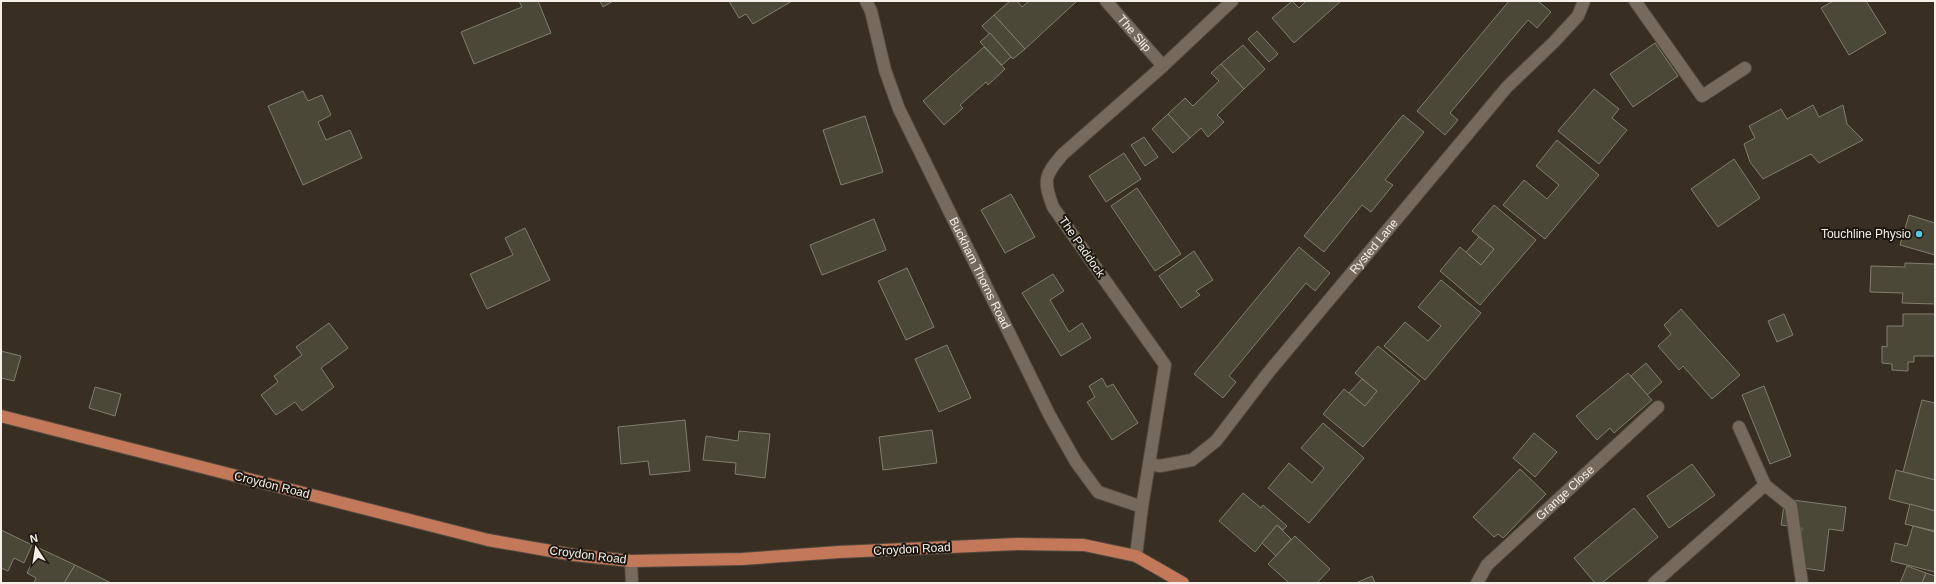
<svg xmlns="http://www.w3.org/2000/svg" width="1936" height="584" font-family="Arial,sans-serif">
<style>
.building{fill:#4b4838;stroke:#817e6d}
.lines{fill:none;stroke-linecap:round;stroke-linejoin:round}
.minor-casing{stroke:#534a3f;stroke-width:14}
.major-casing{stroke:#534a3f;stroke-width:14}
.minor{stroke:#766a5c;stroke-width:12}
.major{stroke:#c3785a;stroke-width:12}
.poi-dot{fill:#59c8e4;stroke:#1c1711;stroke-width:1.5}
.labels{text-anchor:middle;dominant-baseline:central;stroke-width:4;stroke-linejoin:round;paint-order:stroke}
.street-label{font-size:12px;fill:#f6efe8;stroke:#1c1711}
.poi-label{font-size:12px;fill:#f6efe8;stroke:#1c1711;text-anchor:end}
</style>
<rect width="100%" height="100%" fill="#382e22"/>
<g class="building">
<path d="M519,1H538L551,33L474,64L461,32L522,7Z"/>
<path d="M600,1H613L603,7Z"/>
<path d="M729,1H792L753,24L746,14L739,18Z"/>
<path d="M1010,1H1017L1022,7L1029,1H1077L1025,49L994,15Z"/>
<path d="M1292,1L1299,8L1306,1H1341L1294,43L1272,18Z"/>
<path d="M1509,1H1538L1551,12L1537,28L1528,20L1450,113L1458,120L1445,135L1417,111Z"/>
<path d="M1833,1H1866L1886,33L1849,55L1821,8Z"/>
<path d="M994,15L1025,49L1013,59L982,26Z"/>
<path d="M1257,31L1278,54L1269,62L1248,39Z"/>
<path d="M990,33L1011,57L1002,65L980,42Z"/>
<path d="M1655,43L1678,76L1633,107L1610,74Z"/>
<path d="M1243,45L1265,69L1244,89L1221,64Z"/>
<path d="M984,47L1005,69L988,85L986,82L960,105L963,108L944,125L923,101Z"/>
<path d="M1221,64L1244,89L1217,115L1224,122L1208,137L1201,128L1190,138L1168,114L1185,98L1193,106L1219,81L1211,73Z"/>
<path d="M1594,89L1619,109L1612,118L1627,130L1599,164L1558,131Z"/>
<path d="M303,91L308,101L322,95L331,115L318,122L326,140L350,130L362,158L303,185L268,106Z"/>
<path d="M1813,105L1819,117L1843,105L1847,124L1863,140L1819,163L1811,154L1763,179L1750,162L1744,144L1755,138L1749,126L1781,109L1787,119Z"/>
<path d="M1168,114L1190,138L1173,153L1152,129Z"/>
<path d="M1403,115L1424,132L1385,180L1393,185L1371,212L1362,205L1324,252L1304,236Z"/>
<path d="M865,116L883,172L841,185L823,130Z"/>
<path d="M1144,137L1158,157L1145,166L1131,145Z"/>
<path d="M1557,140L1599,175L1545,239L1503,205L1524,180L1547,199L1559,185L1536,166Z"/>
<path d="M1124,153L1141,179L1106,202L1089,176Z"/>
<path d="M1734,159L1760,198L1718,227L1691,189Z"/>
<path d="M1137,188L1181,254L1155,271L1111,206Z"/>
<path d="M1011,194L1035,237L1005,253L981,210Z"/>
<path d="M1494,205L1536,240L1480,305L1440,271L1460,247L1481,265L1494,249L1472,231Z"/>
<path d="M1909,215L1935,223V255L1900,245Z"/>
<path d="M874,219L886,250L822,275L810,245Z"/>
<path d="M525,228L550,280L487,309L470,274L513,255L505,238Z"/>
<path d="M1479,237L1494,249L1481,265L1466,252Z"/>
<path d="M1299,247L1330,273L1315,291L1306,283L1229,376L1236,382L1223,398L1194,374Z"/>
<path d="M1194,251L1213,280L1196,291L1200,295L1181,308L1159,276Z"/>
<path d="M1905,263L1935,264V304L1902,303L1903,293L1870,292L1871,266L1905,267Z"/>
<path d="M907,268L934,327L906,340L878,281Z"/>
<path d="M1053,274L1064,291L1050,300L1069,332L1082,323L1091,338L1061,356L1022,293Z"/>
<path d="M1441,280L1481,313L1425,380L1384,346L1405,322L1428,341L1441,326L1418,307Z"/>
<path d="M1681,309L1740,375L1712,399L1683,366L1679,370L1658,346L1671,334L1664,325Z"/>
<path d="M1784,314L1793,335L1777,342L1768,321Z"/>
<path d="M1903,314H1935V356H1914V362H1908V371L1892,370V364L1882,363V346L1887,347V326H1903Z"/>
<path d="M329,323L348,348L321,368L334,387L302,411L295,402L276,415L261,395L278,382L274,376L302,355L296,347Z"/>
<path d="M947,345L971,398L939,412L915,359Z"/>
<path d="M1378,346L1420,381L1363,447L1323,414L1344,389L1365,406L1377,391L1355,373Z"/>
<path d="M1,351L21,356L14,381L1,378Z"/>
<path d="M1646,363L1662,382L1647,395L1631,376Z"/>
<path d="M1628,373L1652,400L1614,433L1610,428L1597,440L1576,416Z"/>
<path d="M1102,378L1107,387L1113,384L1138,423L1112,440L1087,402L1095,397L1089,386Z"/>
<path d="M1362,379L1377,391L1365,406L1349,393Z"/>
<path d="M1764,386L1791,456L1770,464L1742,395Z"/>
<path d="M95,387L121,394L115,416L89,408Z"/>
<path d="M1922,400L1935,403V480L1903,472Z"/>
<path d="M685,420L690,471L650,475L648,461L621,464L618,427Z"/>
<path d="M1323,423L1364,458L1309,523L1268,488L1289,463L1312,483L1324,468L1301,448Z"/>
<path d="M932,430L937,463L883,470L879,437Z"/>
<path d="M739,431L770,434L765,478L735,474L736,463L703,460L706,436L738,441Z"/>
<path d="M1534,433L1557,452L1535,477L1513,458Z"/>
<path d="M1692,464L1715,495L1669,528L1647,496Z"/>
<path d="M1520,469L1546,494L1503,538L1498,534L1494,537L1473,517Z"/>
<path d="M1896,470L1935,480V511L1889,499Z"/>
<path d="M1243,493L1261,508L1263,505L1287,526L1283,530L1277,525L1255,552L1219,521Z"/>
<path d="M1785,499L1846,507L1843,531L1829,529L1824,571L1797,567L1802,528L1781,525Z"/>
<path d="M1910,504L1935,511V531L1905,524Z"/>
<path d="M1634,508L1658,537L1602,583H1595L1574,558Z"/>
<path d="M1277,525L1291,539L1276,556L1262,543Z"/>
<path d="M1913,526L1935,532V572L1891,561L1895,543L1907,546Z"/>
<path d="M1,530L32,545L24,563L14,558L8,571L1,568Z"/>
<path d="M1295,536L1330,569L1317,583H1289L1268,564Z"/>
<path d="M39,548L75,565L64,583H34L36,578L27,573Z"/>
<path d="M75,565L111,583H64Z"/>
<path d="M1907,566L1926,573L1922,583H1900Z"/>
<path d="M1926,573L1935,576V583H1922Z"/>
<path d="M1372,576L1375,583H1356Z"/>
</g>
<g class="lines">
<g class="minor-casing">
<g id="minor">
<path id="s1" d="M866,1L871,11L885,70L899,109L1050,416L1076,462L1098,492L1142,507"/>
<path id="s2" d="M1106,1L1163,66"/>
<path d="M1635,1L1702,96L1745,68"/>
<path id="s3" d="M1149,464L1160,466L1192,460L1216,441L1268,373L1507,87L1554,42L1578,16L1584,1"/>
<path d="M1765,485L1791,506L1802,583"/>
<path d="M1136,556L1142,507L1165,365L1053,207C1043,180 1044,176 1063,154L1163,66L1232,1"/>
<path d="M631,561L632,583"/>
<path id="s4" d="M1477,583L1487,565L1658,407"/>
<path d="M1654,583L1765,485L1739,427"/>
</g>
</g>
<g class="major-casing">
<path id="major" d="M1,416L488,540L574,555L631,561L742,559L839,552L1017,544L1084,545L1136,556L1183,583"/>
</g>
<use href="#minor" class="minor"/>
<use href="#major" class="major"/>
</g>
<circle class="poi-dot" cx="1919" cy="234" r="4"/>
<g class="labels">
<g class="street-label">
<text stroke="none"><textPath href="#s2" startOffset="43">The Slip</textPath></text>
<text stroke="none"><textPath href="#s3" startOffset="325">Rysted Lane</textPath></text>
<text transform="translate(1082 247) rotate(55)">The Paddock</text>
<text stroke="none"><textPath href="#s1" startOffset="296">Buckham Thorns Road</textPath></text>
<text transform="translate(272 485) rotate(14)">Croydon Road</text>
<text stroke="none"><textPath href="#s4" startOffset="127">Grange Close</textPath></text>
<text transform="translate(912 549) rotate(-3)">Croydon Road</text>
<text transform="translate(588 555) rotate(7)">Croydon Road</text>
</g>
<g class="poi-label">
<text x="1911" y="234">Touchline Physio</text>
</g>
</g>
<rect width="1936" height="584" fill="none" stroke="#f6efe8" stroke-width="4"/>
<g transform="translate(36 548) rotate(348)" stroke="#1c1711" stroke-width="3" paint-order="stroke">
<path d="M0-3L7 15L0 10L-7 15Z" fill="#f6efe8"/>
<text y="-6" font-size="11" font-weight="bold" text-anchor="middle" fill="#f6efe8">N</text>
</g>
</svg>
